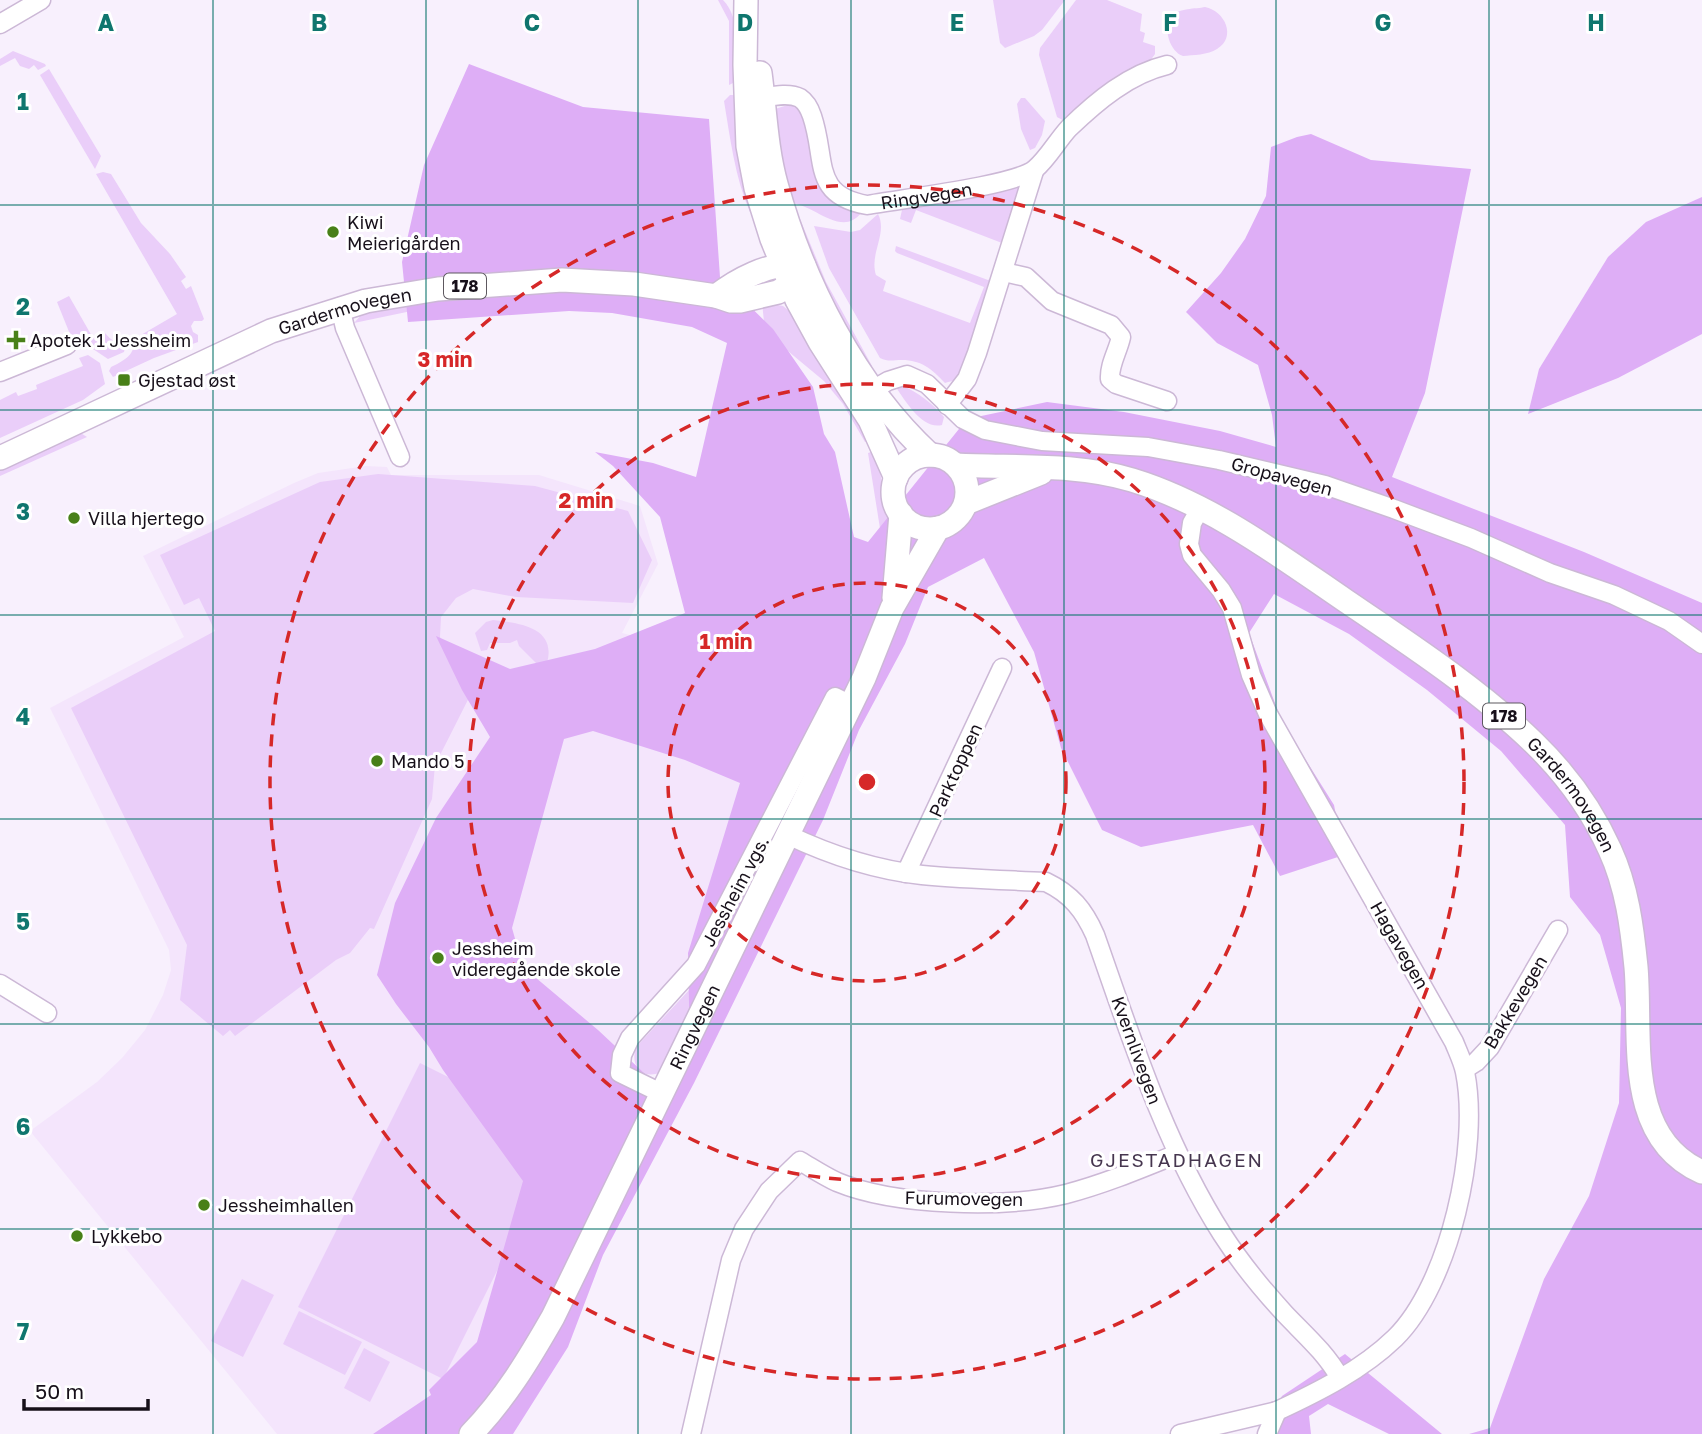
<svg xmlns="http://www.w3.org/2000/svg" width="1702" height="1434" font-family="'Golos Text',sans-serif">
<style>
.built{fill:#f4e5fc}
.green{fill:#eacef9}
.forest{fill:#deaef6;fill-rule:evenodd}
.lines{fill:none;stroke-linecap:round;stroke-linejoin:round}
.minor-casing{stroke:#ccb8d6;stroke-width:21}
.major-casing{stroke:#ccb8d6;stroke-width:26}
.minor{stroke:#fff;stroke-width:18}
.major{stroke:#fff;stroke-width:23}
.grid{fill:none;stroke:#0f766e;stroke-width:2;stroke-opacity:0.55}
.ring{fill:none;stroke:#d62828;stroke-width:3.5;stroke-dasharray:12 9}
.poi-dot{fill:#488018;stroke:#fff;stroke-width:2.5}
.labels{text-anchor:middle;dominant-baseline:central;stroke-width:6;stroke-linejoin:round;paint-order:stroke}
.shield{fill:#fff;stroke:#5d585f;stroke-width:2}
.shield-label{font-size:16px;font-weight:bold;fill:#17101a}
.street-label{font-size:18px;fill:#17101a;stroke:#fff}
.poi-label{font-size:18px;fill:#17101a;stroke:#fff;text-anchor:start}
.neighbourhood-label{font-size:19px;letter-spacing:2px;fill:#46364f;stroke:#fff}
.grid-label{font-size:23px;text-anchor:middle;font-weight:bold;fill:#0f766e;stroke:#fff;stroke-width:6;stroke-linejoin:round;paint-order:stroke}
.centre{fill:#d62828;stroke:#fff;stroke-width:3.5}
.ring-label{font-size:21px;text-anchor:middle;font-weight:bold;fill:#d62828;stroke:#fff;stroke-width:6;stroke-linejoin:round;paint-order:stroke}
</style>
<rect width="100%" height="100%" fill="#f8f0fd"/>
<path class="built" d="M366,466L387,467L391,475H539L640,506L658,564L622,633L831,686L703,966L637,1043L462,1377L384,1434H277L30,1131L97,1082L122,1058L145,1030L163,995L171,970L169,950L50,708L184,637L143,556L294,483L318,473Z"/>
<g class="green">
<path d="M718,0H723C742,19 736,56 737,81L729,85V21Z"/>
<path d="M993,0H1065L1042,30L1034,36L1005,48L1000,43Z"/>
<path d="M1076,0H1107L1142,14L1140,31L1145,33L1143,42L1155,46V54L1150,61L1066,122L1057,117L1039,55L1040,48Z"/>
<path d="M1205,7C1225,11 1237,37 1217,49C1208,55 1193,55 1183,56C1170,52 1162,28 1172,16C1178,8 1196,9 1205,7Z"/>
<path d="M13,51L45,64L46,66L38,70L34,65L29,69L20,66L15,58L0,66V59Z"/>
<path d="M49,69L101,156L95,169L40,75Z"/>
<path d="M730,95H736L756,213L750,212C735,178 730,137 724,101Z"/>
<path d="M1021,98H1025L1045,121L1042,135L1035,148L1030,150L1021,129L1017,104Z"/>
<path d="M791,104C829,121 783,195 861,213C841,239 811,201 788,203L776,158L775,109Z"/>
<path d="M103,172L111,174L141,223L170,254L186,277L181,281L186,289L191,286L204,319L202,321H194L191,326L193,332L198,335V342L154,358L113,377L109,371L111,367C123,361 136,355 134,339L177,314L96,174Z"/>
<path d="M1018,183L1027,184L1001,256H997L1002,243L916,210L911,223L900,219L902,210L910,206Z"/>
<path d="M794,211L798,214L826,282L872,366H867L826,297Z"/>
<path d="M878,214C888,233 869,254 876,275L886,281L883,291L970,323L984,287L897,253L895,251L896,246L988,280L994,276C986,301 974,356 960,376C956,381 951,381 945,383C932,369 921,360 902,360C893,360 888,362 880,358L829,268L814,226L851,232L860,230Z"/>
<path d="M69,296L93,338L104,332C110,339 116,345 126,342L124,352L108,359L90,347L76,349L57,302Z"/>
<path d="M762,302L783,306L793,314L871,439L865,442L843,404L824,381L765,332Z"/>
<path d="M410,303L421,309L354,323L363,313Z"/>
<path d="M88,355L100,363L105,384L83,400L0,438V400L16,392L18,396L37,389L36,385L83,366L79,358Z"/>
<path d="M901,385C919,393 931,402 944,417L942,425C922,430 905,400 895,386Z"/>
<path d="M79,432L87,437L0,476V467Z"/>
<path d="M877,450L884,498L892,524L882,541L868,453Z"/>
<path d="M378,474L535,486L628,511L652,560L633,603L516,597L473,589L456,598L441,617L440,637L446,651L479,678L435,765L432,799L374,929L370,928L350,953L336,960L235,1036L230,1030L223,1036L180,1000L187,945L71,708L215,631L199,598L184,605L160,555L320,482Z"/>
<path d="M493,620C519,623 557,627 547,663H536L519,646L517,640L510,643H490L487,650L481,651L475,633L486,622Z"/>
<path d="M832,722L663,1071C643,1082 628,1065 637,1046L702,976Z"/>
<path d="M420,1063L565,1135L443,1379L298,1307Z"/>
<path d="M242,1279L274,1295L243,1357L211,1341Z"/>
<path d="M299,1311L362,1342L345,1375L283,1344Z"/>
<path d="M364,1348L390,1362L370,1402L344,1388Z"/>
</g>
<g class="forest">
<path d="M469,64L583,107L709,119L720,277L773,329L813,387L824,434L835,452L854,537L868,542L967,419L1047,402L1124,412L1220,431L1276,447L1272,415L1258,365L1217,343L1186,312L1221,273L1245,239L1266,196L1271,147L1297,137L1311,134L1371,160L1471,169L1425,393L1392,477L1584,552L1702,603V1434H1469L1490,1428L1544,1279L1589,1196L1619,1103L1621,1008L1600,935L1570,897L1565,825L1501,751L1427,690L1349,634L1274,594L1249,633L1282,722L1334,805L1344,855L1280,876L1253,825L1141,847L1102,830L1061,748L1034,652L984,558L928,587L905,644L859,730L823,820L694,1083L603,1255L568,1347L513,1434H373L431,1395L429,1390L477,1342L523,1181L443,1070L429,1047L396,1004L377,975L395,903L436,818L490,737L462,690L436,636L510,669L595,649L685,613L660,517L613,466L595,452L653,463L696,477L727,343L692,327L612,313L569,311L408,322L402,262L424,165ZM593,731L685,760L740,783L688,953L690,1052L660,1088L598,1030L523,967L512,928L564,739Z"/>
<path d="M1702,197V334L1618,378L1528,414L1539,369L1608,257L1646,222Z"/>
<path d="M1345,1354L1442,1434H1389L1328,1404L1309,1416L1311,1434H1259L1282,1396Z"/>
</g>
<g class="lines">
<g class="minor-casing">
<g id="minor">
<path d="M0,24L41,0"/>
<path id="s1" d="M751,99C765,98 787,91 800,98C806,102 810,110 812,116C827,160 811,195 867,205C899,199 1015,186 1035,169C1048,158 1057,141 1069,128C1097,101 1129,74 1167,65"/>
<path d="M1004,272L1026,277L1052,301L1111,325L1121,337C1118,351 1109,365 1110,379L1116,384L1167,401"/>
<path d="M340,307L345,328L400,457"/>
<path d="M0,372L67,345"/>
<path d="M862,396L888,381L907,375L927,384L963,419L985,430L1042,441L1148,447L1219,460L1325,485L1394,509L1471,538L1550,573L1614,595L1669,621L1702,644"/>
<path d="M947,405L967,379L977,353L1034,171"/>
<path d="M1200,509L1192,523L1189,544L1192,555L1221,590L1232,608L1251,675L1268,714L1454,1042C1458,1052 1463,1062 1465,1072C1480,1146 1450,1284 1395,1338C1362,1370 1318,1392 1277,1411"/>
<path d="M788,835C830,855 876,870 922,875C963,879 1005,880 1046,882C1071,894 1084,910 1095,935C1131,1037 1164,1143 1222,1234C1240,1262 1262,1289 1285,1314C1305,1335 1325,1352 1340,1378"/>
<path d="M906,873L1002,668"/>
<path d="M0,984L47,1013"/>
<path d="M1465,1069L1476,1062L1490,1047L1558,930"/>
<path d="M663,1094L620,1073L622,1055L630,1038L696,965L835,697L851,705"/>
<path d="M691,1434L731,1260L744,1229L769,1191L800,1161C812,1168 824,1176 837,1182C895,1206 1005,1209 1066,1194C1104,1184 1140,1169 1177,1154"/>
<path d="M1180,1434L1277,1411L1267,1434"/>
</g>
</g>
<g class="major-casing">
<g id="major">
<path d="M746,0L745,65L748,146L756,188L772,239L797,300L820,342L870,420L896,478"/>
<path d="M760,73C765,110 766,148 776,184C803,282 855,386 930,455"/>
<path d="M716,296C737,280 768,263 796,265"/>
<circle cx="930" cy="492" r="37"/>
<path id="s2" d="M0,458L271,331L366,301L438,289L562,280L634,284L716,296L731,301H740L778,292L790,285L804,266"/>
<path id="s3" d="M956,465C1014,468 1077,463 1132,480C1211,504 1280,556 1346,601C1411,645 1478,689 1534,743C1566,774 1592,810 1610,850C1627,887 1632,927 1636,967C1642,1037 1623,1137 1702,1172"/>
<path d="M966,503L1041,473"/>
<path d="M894,598L901,514"/>
<path id="s4" d="M471,1434C505,1399 529,1359 553,1317L864,678L892,608L938,528"/>
</g>
</g>
<use href="#minor" class="minor"/>
<use href="#major" class="major"/>
</g>
<path class="grid" d="M213,0V1434M426,0V1434M638,0V1434M851,0V1434M1064,0V1434M1276,0V1434M1489,0V1434M0,205H1702M0,410H1702M0,615H1702M0,819H1702M0,1024H1702M0,1229H1702"/>
<g class="ring">
<circle cx="867" cy="782" r="199"/>
<circle cx="867" cy="782" r="398"/>
<circle cx="867" cy="782" r="597"/>
</g>
<g class="poi-dot">
<circle cx="333" cy="232" r="7"/>
<path d="M12.5 329.5h7v7h7v7h-7v7h-7v-7h-7v-7h7z"/>
<rect x="117" y="373" width="14" height="14" rx="3.5"/>
<circle cx="74" cy="518" r="7"/>
<circle cx="377" cy="761" r="7"/>
<circle cx="438" cy="958" r="7"/>
<circle cx="204" cy="1205" r="7"/>
<circle cx="77" cy="1236" r="7"/>
</g>
<g class="labels">
<g class="shield">
<rect x="444" y="273.5" width="42" height="25" rx="5"/>
<rect x="1483" y="703.5" width="42" height="25" rx="5"/>
</g>
<g class="shield-label">
<text x="465" y="286">178</text>
<text x="1504" y="716">178</text>
</g>
<g class="street-label">
<text stroke="none"><textPath href="#s1" startOffset="247">Ringvegen</textPath></text>
<text stroke="none"><textPath href="#s2" startOffset="376">Gardermovegen</textPath></text>
<text transform="translate(1282 476) rotate(15)">Gropavegen</text>
<text transform="translate(955 770) rotate(-65)">Parktoppen</text>
<text stroke="none"><textPath href="#s3" startOffset="724">Gardermovegen</textPath></text>
<text transform="translate(735 891) rotate(-62)">Jessheim vgs.</text>
<text transform="translate(1400 945) rotate(60)">Hagavegen</text>
<text transform="translate(1515 1002) rotate(-59)">Bakkevegen</text>
<text stroke="none"><textPath href="#s4" startOffset="466">Ringvegen</textPath></text>
<text transform="translate(1137 1050) rotate(70)">Kvernlivegen</text>
<text transform="translate(964 1198) rotate(1)">Furumovegen</text>
</g>
<g class="poi-label">
<text x="347" y="222">Kiwi<tspan x="347" dy="21">Meierigården</tspan></text>
<text x="30" y="340">Apotek 1 Jessheim</text>
<text x="138" y="380">Gjestad øst</text>
<text x="88" y="518">Villa hjertego</text>
<text x="391" y="761">Mando 5</text>
<text x="452" y="948">Jessheim<tspan x="452" dy="21">videregående skole</tspan></text>
<text x="218" y="1205">Jessheimhallen</text>
<text x="91" y="1236">Lykkebo</text>
</g>
<g class="neighbourhood-label">
<text x="1177" y="1159">GJESTADHAGEN</text>
</g>
</g>
<g class="grid-label">
<text x="106" y="31">A</text>
<text x="319" y="31">B</text>
<text x="532" y="31">C</text>
<text x="745" y="31">D</text>
<text x="957" y="31">E</text>
<text x="1170" y="31">F</text>
<text x="1383" y="31">G</text>
<text x="1596" y="31">H</text>
<text x="23" y="110">1</text>
<text x="23" y="315">2</text>
<text x="23" y="520">3</text>
<text x="23" y="725">4</text>
<text x="23" y="930">5</text>
<text x="23" y="1135">6</text>
<text x="23" y="1340">7</text>
</g>
<circle cx="867" cy="782" r="10" class="centre"/>
<g class="ring-label">
<text x="445" y="367">3 min</text>
<text x="586" y="508">2 min</text>
<text x="726" y="649">1 min</text>
</g>
<path d="M24 1399v10h124v-10" fill="none" stroke="#17101a" stroke-width="3.5"/>
<text x="35" y="1399" font-size="21" fill="#17101a" stroke="#ffffff" stroke-width="5" paint-order="stroke">50 m</text>
</svg>
